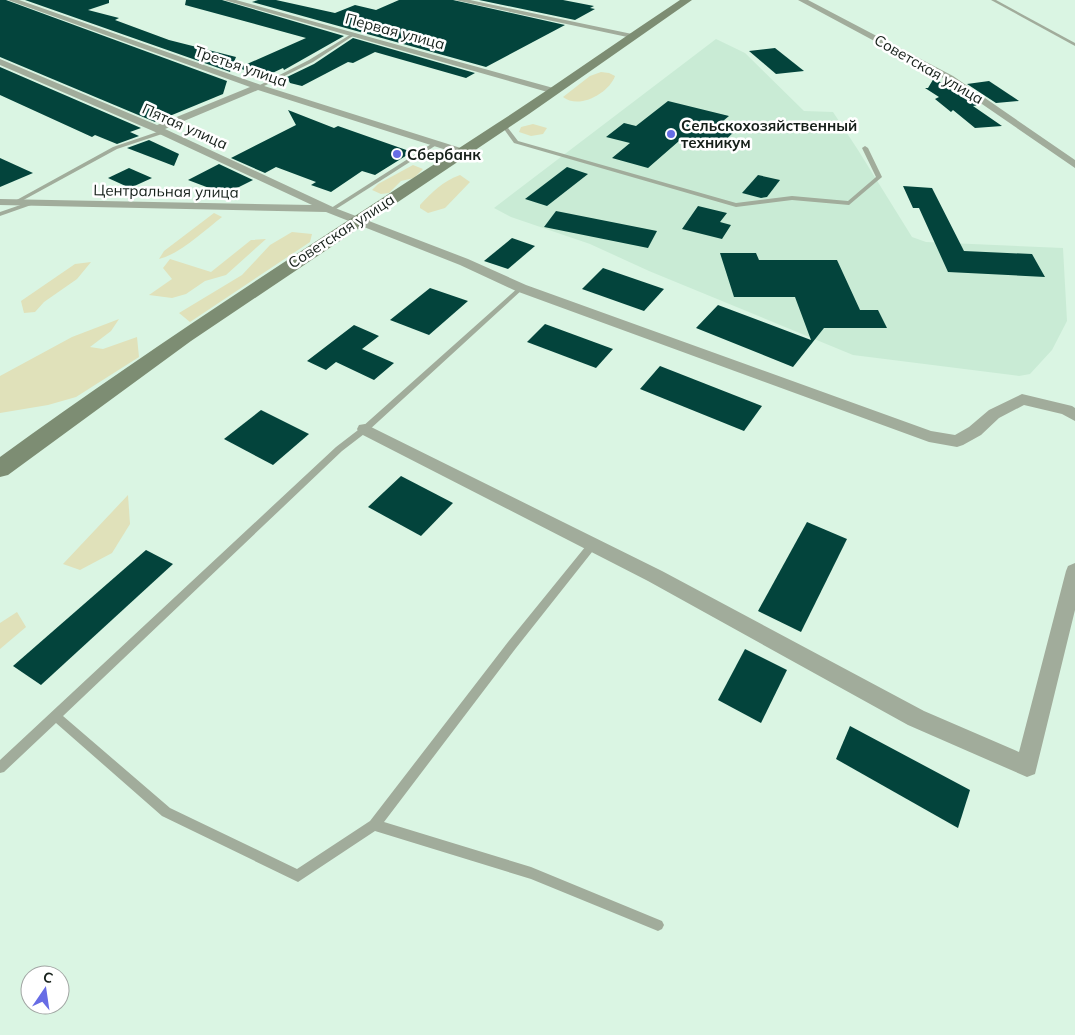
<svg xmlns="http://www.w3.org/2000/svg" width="1075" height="1035" font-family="Mulish,sans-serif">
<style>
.built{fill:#c9ebd5}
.green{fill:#e0e1ba}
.building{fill:#03443c}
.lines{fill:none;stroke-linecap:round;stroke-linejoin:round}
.lane{fill:#a1ac9b;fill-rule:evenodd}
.street{fill:#a1ac9b;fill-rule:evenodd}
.secondary{fill:#7d8d73;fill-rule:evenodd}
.poi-dot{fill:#676ce5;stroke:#fff;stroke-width:2}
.labels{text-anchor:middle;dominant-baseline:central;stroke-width:5;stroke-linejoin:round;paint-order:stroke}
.far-street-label{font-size:15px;fill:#151f19;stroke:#fff}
.far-poi-label{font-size:15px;font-weight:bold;fill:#151f19;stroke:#fff;text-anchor:start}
</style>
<rect width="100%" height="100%" fill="#daf5e3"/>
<path class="built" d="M716,39L745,53L804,111L833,112L858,150L912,237L926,242L1063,248L1067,321L1052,350L1030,374L1019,376L853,355L649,271L590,244L511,217L494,208Z"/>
<g class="green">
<path d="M601,72L609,73L615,76C609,93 579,110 563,97L590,76Z"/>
<path d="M533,124L547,128L543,134L531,136L519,132L521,127Z"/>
<path d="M413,165L423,169L414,178L401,181L389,193L381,194L372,190L378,184Z"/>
<path d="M460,175L470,182L445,208L428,213L420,208V205C432,192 443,181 460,175Z"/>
<path d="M214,213L222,217C205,230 180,254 159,259L164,251Z"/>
<path d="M292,232L312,234L310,242L190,322L179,313L242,275L270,245Z"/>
<path d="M266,239L226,275L205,281L186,294L172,298L149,295L172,279L163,268L170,259L211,272L251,240Z"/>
<path d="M91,262L77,279L44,302L35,312L24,313L21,301L75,264Z"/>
<path d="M119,319L111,331L90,347L103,349L137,337L139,357L76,397L48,405L0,413V376L72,337Z"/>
<path d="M128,495L130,524L112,553L80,570L63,564Z"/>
<path d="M17,612L26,627L0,649V623Z"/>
</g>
<g class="building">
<path d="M0,0H6L227,81L223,94L155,122L0,57Z"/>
<path d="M25,0H109V3L88,10L119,18L115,20L169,40L236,57L230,72Z"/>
<path d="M186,0H222L344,36L284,70L283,68L266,76L238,68L306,38L185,5Z"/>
<path d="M258,0H276L335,13L355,5L376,10L399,0H453L565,25L486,67L252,2Z"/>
<path d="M479,0H563L594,6L590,8L595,9L575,20Z"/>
<path d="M353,38L475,73L466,78L375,52L353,63L348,62L302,86L290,83L287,77L314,64Z"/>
<path d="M775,48L804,71L776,74L749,51Z"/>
<path d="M0,67L141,128L130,132L139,136L117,144L95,135L92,137L0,95Z"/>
<path d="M934,78L946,86L951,85L980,105L973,106L1002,126L975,128L953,110L951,112L935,99L939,97L925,88H928Z"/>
<path d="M989,81L1019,101L996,103L967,84Z"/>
<path d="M668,101L729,116L717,126L735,131L721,144L715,143L708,149L679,141L648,168L612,158L630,143L606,137L624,123L636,126Z"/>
<path d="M288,110L334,128L338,126L412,152L375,175L362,171L331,192L311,185L316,182L276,167L265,173L231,158L296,125Z"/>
<path d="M149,140L179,154L174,166L127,148Z"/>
<path d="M0,158L33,173L0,187Z"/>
<path d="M219,164L253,180L225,194L188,180Z"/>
<path d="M567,167L588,174L547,206L525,199Z"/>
<path d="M129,168L152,178L130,188L108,178Z"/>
<path d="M758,175L780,180L767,197L761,198L742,193Z"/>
<path d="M903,186L932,188L964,251L1032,254L1045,277L948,272L919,208H913Z"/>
<path d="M698,206L727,213L720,222L731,225L722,239L682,229Z"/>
<path d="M556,211L657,231L648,248L544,227Z"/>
<path d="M512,238L535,246L508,269L484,261Z"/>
<path d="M720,253H756L759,260H837L860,310H878L887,328H824L793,367L696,328L718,305L811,340L795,297H734Z"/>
<path d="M603,268L664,289L644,311L582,289Z"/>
<path d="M430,288L468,301L429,335L390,320Z"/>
<path d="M545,324L613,349L596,368L527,342Z"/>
<path d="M354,325L379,336L362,349L394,363L374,380L336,362L326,370L307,361Z"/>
<path d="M660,366L762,406L744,431L640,389Z"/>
<path d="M261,410L309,434L273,465L224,439Z"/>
<path d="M401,476L453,503L421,536L368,507Z"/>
<path d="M807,522L847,539L801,632L758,611Z"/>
<path d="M146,550L173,564L41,685L13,666Z"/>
<path d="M745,649L787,670L761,723L718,700Z"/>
<path d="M850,726L970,790L958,828L836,759Z"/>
</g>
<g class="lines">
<g class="lane">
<path d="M991,0H996L1075,43V46Z"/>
<path d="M353,33L356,34L313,62L260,88L256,87L309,60Z"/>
<path d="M501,124H505L518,141L736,203L792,196L848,201L876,177L862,148L865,146L868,148L882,177L849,205L792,200L736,207L514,143L501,125Z"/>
<path d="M163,130L166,132L165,133L117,149L18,203L13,202L113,147Z"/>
<path d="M436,141L439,143L438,144L333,211L328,210Z"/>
<path d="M32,201L35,203L34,204L0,216V212Z"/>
<path d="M521,286L524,288L523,289L368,431L342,451L63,716L170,808L297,869L370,821L508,642L590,541H596L598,544L596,547L516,648L384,822L531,867L662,921L664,925L662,929L658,931L531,879L375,831L298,882L162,816L56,723L4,772L0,773V760L336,447L362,427L519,287Z"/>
</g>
<g class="street">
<path d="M8,0H19L261,85L467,150L468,152L467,154H459L258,90L165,129L335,208L468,259L526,285L931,431L955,435L969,427L989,410L1022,394L1072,406L1075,408V421L1062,414L1024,405L999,418L981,435L963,445L957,447L929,442L516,291L460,265L326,212L0,205V199L312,205L153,131L0,65V59L157,125L250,87Z"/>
<path d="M224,0H236L557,89L559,91L554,94L551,93Z"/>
<path d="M455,0H470L632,34L636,36L632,38Z"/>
<path d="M798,0H808L953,76L1075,160V168L947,80Z"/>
<path d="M365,424L662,571L924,711L1019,752L1066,571L1068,566L1075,563V610L1035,774L1027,777L908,725L648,581L359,433L357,429L359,425Z"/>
</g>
<path class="secondary" d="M680,0H692L529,114L191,341L8,475L0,477V457C161,340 329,233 496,124C558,84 618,41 680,0Z"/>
</g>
<g class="poi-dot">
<circle cx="671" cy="134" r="5"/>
<circle cx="397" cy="154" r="5"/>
</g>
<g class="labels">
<g class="far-street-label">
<text transform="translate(395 31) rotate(15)">Первая улица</text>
<text transform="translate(241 66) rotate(19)">Третья улица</text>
<text transform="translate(929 69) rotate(30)">Советская улица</text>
<text transform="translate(185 126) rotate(24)">Пятая улица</text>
<text transform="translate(166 191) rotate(1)">Центральная улица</text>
<text transform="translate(341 231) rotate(-33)">Советская улица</text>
</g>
<g class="far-poi-label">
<text x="681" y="125">Сельскохозяйственный<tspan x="681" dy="17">техникум</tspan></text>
<text x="407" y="154">Сбербанк</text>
</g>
</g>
<g transform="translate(45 990) rotate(13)"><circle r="24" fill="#ffffff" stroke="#a1a5a3"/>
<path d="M0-4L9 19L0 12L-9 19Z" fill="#676ce5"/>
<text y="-8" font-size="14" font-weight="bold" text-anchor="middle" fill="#151f19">С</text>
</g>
</svg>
